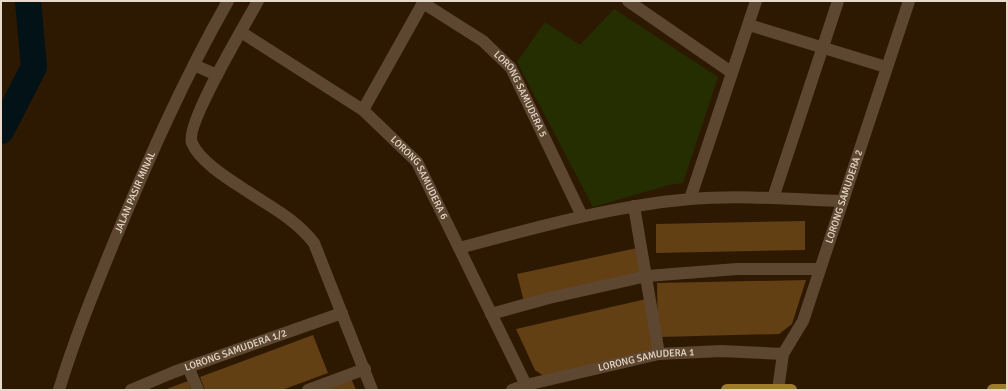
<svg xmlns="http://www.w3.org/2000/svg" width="1008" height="391" font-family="Signika,sans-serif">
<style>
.green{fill:#242e01}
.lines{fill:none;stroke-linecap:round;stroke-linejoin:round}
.river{stroke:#021216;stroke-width:26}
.building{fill:#633f14}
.minor{stroke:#5e4730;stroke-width:12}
.major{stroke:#a17a32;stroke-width:12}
.labels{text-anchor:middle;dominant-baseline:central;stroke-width:4;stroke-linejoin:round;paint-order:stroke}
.street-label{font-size:10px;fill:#e7d9cc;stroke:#2d1902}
</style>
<rect width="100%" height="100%" fill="#2d1902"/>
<path class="green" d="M614,9L718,77L683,183L669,185L593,207L517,62L545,22L580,45Z"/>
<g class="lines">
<path class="river" d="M1,131L34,67L28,1"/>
</g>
<g class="building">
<path d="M805,221V250L656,253V224Z"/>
<path d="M637,248L644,276L524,302L517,274Z"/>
<path d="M806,280L792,324L779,334L658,337L657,283Z"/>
<path d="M646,299L654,352L548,379L535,370L516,329Z"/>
<path d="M313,335L328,373L282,390H205L200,377Z"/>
<path d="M351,378L356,390H318Z"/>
<path d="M188,381L191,390H164Z"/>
</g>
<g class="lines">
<g class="minor">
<path d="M258,1C246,23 184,126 192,143C200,162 230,180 247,191C272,208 294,218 314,243L372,390"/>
<path d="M628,1L731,72"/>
<path id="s1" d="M423,3L483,41L511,68L582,216"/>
<path d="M749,25L886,67"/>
<path id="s2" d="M241,32L363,110L417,162L526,385"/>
<path d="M194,65L217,75"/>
<path d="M363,110L424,1"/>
<path d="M773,198L838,1"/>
<path d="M690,199L756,1"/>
<path d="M634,206L659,354"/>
<path d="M459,248C535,228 611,206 690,199C740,195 791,199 841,201"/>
<path d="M491,314L549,298L647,276L737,269H820"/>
<path d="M188,367L198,390"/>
<path id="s3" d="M59,390C74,340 94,291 114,242C148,160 184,78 228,1"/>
<path id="s4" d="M131,390L174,372L342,313"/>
<path d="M308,390L365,369"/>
<path id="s5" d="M512,390L526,385L659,354L721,351L783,354"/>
<path id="s6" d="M778,390L783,354L803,321L909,1"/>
</g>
<g class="major">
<path d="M727,390H791"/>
<path d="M993,390H1007"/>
</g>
</g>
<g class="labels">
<g class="street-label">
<text stroke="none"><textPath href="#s1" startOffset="137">LORONG SAMUDERA 5</textPath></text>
<text stroke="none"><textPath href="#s2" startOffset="234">LORONG SAMUDERA 6</textPath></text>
<text stroke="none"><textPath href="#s3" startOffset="212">JALAN PASIR MINAL</textPath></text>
<text stroke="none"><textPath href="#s6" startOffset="206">LORONG SAMUDERA 2</textPath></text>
<text stroke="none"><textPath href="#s4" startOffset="112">LORONG SAMUDERA 1/2</textPath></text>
<text stroke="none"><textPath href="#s5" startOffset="138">LORONG SAMUDERA 1</textPath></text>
</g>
</g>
<rect width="1008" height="391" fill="none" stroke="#e7d9cc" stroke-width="4"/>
</svg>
